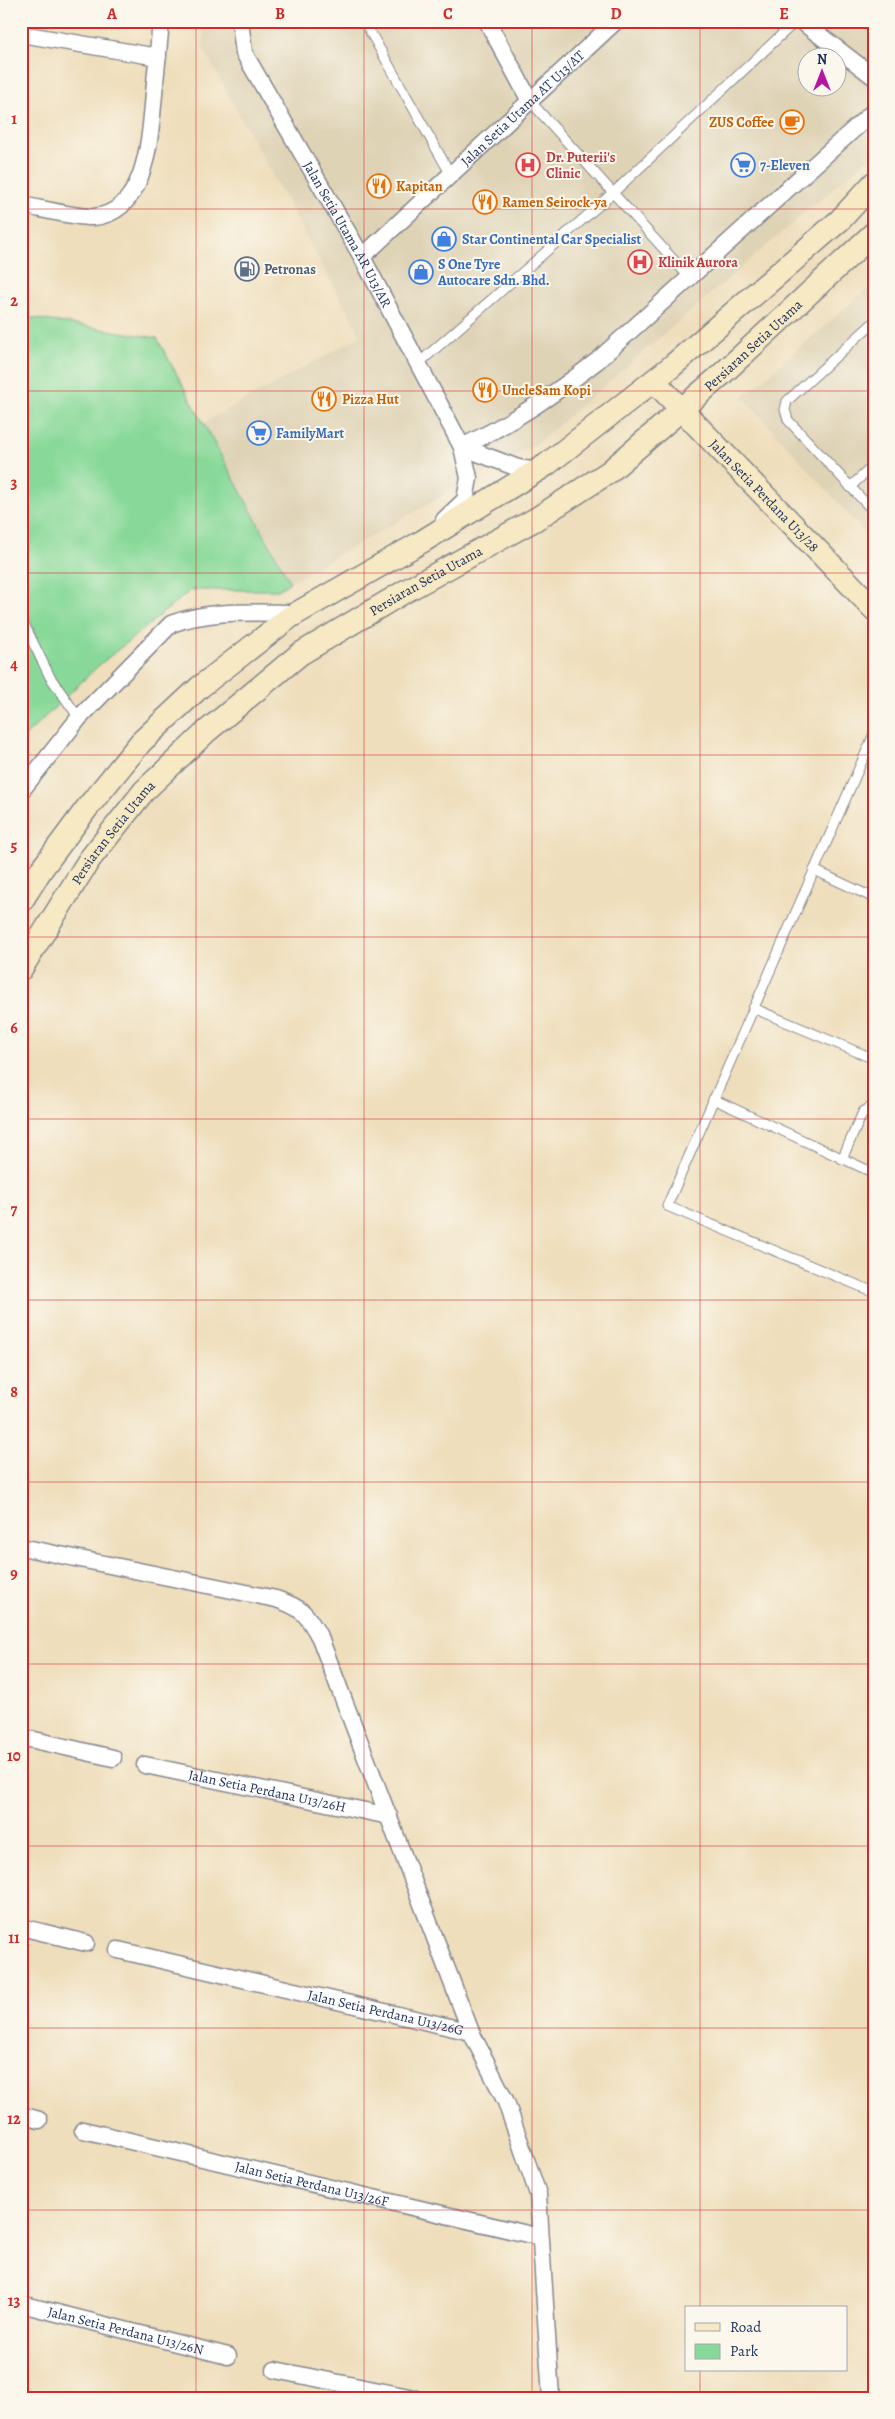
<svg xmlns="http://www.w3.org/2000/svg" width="895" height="2419" font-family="Alegreya,serif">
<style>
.built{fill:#dfd3b6;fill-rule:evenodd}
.green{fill:#88d999;stroke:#52847c}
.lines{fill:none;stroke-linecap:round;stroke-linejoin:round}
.lane-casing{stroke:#85868d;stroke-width:11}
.street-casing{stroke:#85868d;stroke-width:19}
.secondary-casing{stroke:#85868d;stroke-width:25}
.lane{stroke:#fff;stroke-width:9}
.street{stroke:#fff;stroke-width:16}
.secondary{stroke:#f6e9c3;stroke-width:22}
.grid{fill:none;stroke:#d62828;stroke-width:1;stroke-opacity:0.55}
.labels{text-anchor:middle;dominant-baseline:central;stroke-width:4;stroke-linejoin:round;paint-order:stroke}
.street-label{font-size:14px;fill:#1b2f5e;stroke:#fbf7ec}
.food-label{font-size:14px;font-weight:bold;fill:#c56008;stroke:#fbf7ec;text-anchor:start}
.health-label{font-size:14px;font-weight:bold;fill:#be3a42;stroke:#fbf7ec;text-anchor:start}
.shop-label{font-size:14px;font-weight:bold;fill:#366cbe;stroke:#fbf7ec;text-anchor:start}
.service-label{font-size:14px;font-weight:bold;fill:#4e5e75;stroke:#fbf7ec;text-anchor:start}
.neatline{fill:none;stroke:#d62828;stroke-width:2}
.grid-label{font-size:16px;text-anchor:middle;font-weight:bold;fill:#d62828}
</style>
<rect width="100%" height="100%" fill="#fbf7ec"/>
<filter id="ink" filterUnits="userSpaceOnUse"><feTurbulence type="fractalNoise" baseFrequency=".02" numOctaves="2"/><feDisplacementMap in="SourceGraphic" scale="10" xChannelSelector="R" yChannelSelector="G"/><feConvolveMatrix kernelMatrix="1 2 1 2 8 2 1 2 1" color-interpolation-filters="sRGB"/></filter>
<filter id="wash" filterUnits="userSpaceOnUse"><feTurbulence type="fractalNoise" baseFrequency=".0096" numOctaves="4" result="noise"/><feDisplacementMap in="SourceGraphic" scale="20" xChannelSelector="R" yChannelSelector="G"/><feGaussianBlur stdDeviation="1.12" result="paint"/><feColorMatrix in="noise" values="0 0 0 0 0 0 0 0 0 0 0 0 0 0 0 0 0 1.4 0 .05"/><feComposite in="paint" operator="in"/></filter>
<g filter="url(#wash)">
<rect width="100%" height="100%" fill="#efdebc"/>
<g class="built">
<path d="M205,21H874V153L539,442L290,582L203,423L361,336L202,47ZM808,58H838V88H808Z"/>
<path d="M874,283V543L743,397Z"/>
</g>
<path class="green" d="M21,316L157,338L290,582L278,590H191L98,666L21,740Z"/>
</g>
<g filter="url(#ink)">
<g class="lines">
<g class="lane-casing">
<g id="lane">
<path d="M364,21L451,175"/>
<path d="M530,101L689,277"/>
<path d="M874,322L787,401L785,410L788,420L874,512"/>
<path d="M419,363L614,192L796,21"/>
<path d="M850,487L874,465"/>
<path d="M21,618L50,677L79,718"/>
<path d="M874,734L667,1206L874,1292"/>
<path d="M814,870L874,898"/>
<path d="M753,1008L874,1059"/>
<path d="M713,1099L874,1173"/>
<path d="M842,1159L863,1112L874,1105"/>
</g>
</g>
<g class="street-casing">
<g id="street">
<path id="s1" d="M240,21L244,53L362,257L462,447L469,478L465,500L444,520"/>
<path d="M487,21L530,101"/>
<path d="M801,21L874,77"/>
<path d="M21,34L158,57"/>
<path d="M21,205C39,208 77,218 93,217C148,213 150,134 154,94C156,70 159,45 161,21"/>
<path id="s2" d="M362,257L616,21"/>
<path d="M462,447C513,422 552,396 597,361L874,111"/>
<path d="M462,447L518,468L537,471"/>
<path d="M21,791L79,718L171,624C212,609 254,613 297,613"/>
<path d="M21,1547L276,1599C303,1608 307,1614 320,1638L471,2032"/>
<path d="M21,1737L113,1758"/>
<path id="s3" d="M145,1765L389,1816"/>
<path d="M21,1927L86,1943"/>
<path id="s4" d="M118,1950L471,2032L506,2102L538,2194L551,2398"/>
<path d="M21,2115L39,2120"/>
<path id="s5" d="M83,2130L540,2237"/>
<path id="s6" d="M21,2304L228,2356"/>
<path d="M275,2370L414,2398"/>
</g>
</g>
<g class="secondary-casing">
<g id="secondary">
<path id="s7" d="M654,381L874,609"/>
<path d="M21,902L41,870L87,808L141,742L200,687L290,617L423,541L546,465L671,367L840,220L874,183"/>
<path id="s8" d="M21,969L89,860L144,791L207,731L300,654L404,592L536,519L609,472L721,375L874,233"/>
</g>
</g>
<use href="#lane" class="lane"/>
<use href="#street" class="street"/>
<use href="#secondary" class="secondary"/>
</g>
</g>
<path class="grid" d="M196,21V2398M364,21V2398M532,21V2398M700,21V2308M21,209H874M21,391H874M21,573H874M21,755H874M21,937H874M21,1119H874M21,1300H874M21,1482H874M21,1664H874M21,1846H874M21,2028H874M21,2210H874M700,2370V2398"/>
<defs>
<g id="cafe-ring" transform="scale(1.25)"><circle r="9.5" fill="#fbf7ec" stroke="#e8710a" stroke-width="1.5"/><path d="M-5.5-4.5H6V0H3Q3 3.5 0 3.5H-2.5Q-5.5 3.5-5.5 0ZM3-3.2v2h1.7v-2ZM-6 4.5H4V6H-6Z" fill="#e8710a"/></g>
<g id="hospital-ring" transform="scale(1.25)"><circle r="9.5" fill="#fbf7ec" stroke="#e0444e" stroke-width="1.5"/><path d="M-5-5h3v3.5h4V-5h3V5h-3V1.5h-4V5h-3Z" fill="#e0444e"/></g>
<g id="supermarket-ring" transform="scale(1.25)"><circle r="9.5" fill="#fbf7ec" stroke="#3f7fe0" stroke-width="1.5"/><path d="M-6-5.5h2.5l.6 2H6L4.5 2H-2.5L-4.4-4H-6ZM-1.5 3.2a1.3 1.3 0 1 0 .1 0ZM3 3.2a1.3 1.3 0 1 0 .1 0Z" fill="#3f7fe0"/></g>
<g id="restaurant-ring" transform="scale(1.25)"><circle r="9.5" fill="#fbf7ec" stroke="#e8710a" stroke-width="1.5"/><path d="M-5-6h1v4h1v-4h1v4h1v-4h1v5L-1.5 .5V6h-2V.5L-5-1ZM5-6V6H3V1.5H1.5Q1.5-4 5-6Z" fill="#e8710a"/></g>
<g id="shop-ring" transform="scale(1.25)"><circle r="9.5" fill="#fbf7ec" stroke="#3f7fe0" stroke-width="1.5"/><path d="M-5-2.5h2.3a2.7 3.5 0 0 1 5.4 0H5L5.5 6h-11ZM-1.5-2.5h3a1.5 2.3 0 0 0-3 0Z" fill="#3f7fe0"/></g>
<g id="fuel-ring" transform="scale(1.25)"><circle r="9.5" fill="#fbf7ec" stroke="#5c6f8a" stroke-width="1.5"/><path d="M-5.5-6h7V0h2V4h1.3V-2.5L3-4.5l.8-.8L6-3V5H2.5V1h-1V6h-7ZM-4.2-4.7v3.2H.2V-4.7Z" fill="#5c6f8a"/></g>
</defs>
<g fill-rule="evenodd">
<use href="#cafe-ring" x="792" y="122"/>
<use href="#hospital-ring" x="528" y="165"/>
<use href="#supermarket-ring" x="743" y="165"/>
<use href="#restaurant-ring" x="379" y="186"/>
<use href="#restaurant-ring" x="485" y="202"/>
<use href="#shop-ring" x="444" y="239"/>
<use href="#hospital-ring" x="640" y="262"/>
<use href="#fuel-ring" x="247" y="269"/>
<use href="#shop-ring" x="421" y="272"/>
<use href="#restaurant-ring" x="485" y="390"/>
<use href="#restaurant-ring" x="324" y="399"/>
<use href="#supermarket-ring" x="259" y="433"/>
</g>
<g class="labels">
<g class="street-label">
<text stroke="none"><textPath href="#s2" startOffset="219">Jalan Setia Utama AT U13/AT</textPath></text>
<text stroke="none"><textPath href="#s1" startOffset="241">Jalan Setia Utama AR U13/AR</textPath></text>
<text stroke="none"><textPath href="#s8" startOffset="975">Persiaran Setia Utama</textPath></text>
<text stroke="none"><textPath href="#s7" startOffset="159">Jalan Setia Perdana U13/28</textPath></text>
<text stroke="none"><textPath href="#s8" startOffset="570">Persiaran Setia Utama</textPath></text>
<text stroke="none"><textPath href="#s8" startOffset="165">Persiaran Setia Utama</textPath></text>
<text stroke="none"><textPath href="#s3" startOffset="125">Jalan Setia Perdana U13/26H</textPath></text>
<text stroke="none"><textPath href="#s4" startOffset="275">Jalan Setia Perdana U13/26G</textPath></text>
<text stroke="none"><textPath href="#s5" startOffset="235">Jalan Setia Perdana U13/26F</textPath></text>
<text stroke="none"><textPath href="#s6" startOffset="108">Jalan Setia Perdana U13/26N</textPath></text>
</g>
<g class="food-label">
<text x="774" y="122" text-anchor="end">ZUS Coffee</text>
<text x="396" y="186">Kapitan</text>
<text x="502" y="202">Ramen Seirock-ya</text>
<text x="502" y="390">UncleSam Kopi</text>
<text x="342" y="399">Pizza Hut</text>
</g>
<g class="health-label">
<text x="546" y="157">Dr. Puterii's<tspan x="546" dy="16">Clinic</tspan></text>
<text x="658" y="262">Klinik Aurora</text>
</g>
<g class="shop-label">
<text x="760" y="165">7-Eleven</text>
<text x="462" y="239">Star Continental Car Specialist</text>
<text x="438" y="264">S One Tyre<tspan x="438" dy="16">Autocare Sdn. Bhd.</tspan></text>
<text x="276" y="433">FamilyMart</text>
</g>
<g class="service-label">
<text x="264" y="269">Petronas</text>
</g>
</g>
<rect width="895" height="2419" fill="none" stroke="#fbf7ec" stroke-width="55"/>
<rect x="685" y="2306" width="162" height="65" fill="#fbf7ec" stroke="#a1a7b3"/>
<rect x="695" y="2323" width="25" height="8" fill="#f6e9c3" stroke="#a1a7b3"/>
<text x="730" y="2332" font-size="15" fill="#1b2f5e">Road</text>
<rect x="695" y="2344" width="25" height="15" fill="#88d999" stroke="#a1a7b3"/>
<text x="730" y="2356" font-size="15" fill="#1b2f5e">Park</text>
<g transform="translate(822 72)"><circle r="24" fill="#fbf7ec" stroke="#a1a7b3"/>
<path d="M0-4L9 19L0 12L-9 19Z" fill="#b5179e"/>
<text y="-8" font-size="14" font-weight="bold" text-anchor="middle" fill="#1b2f5e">N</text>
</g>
<rect x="28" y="28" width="840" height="2364" class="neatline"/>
<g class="grid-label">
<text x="112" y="19">A</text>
<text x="280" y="19">B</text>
<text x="448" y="19">C</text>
<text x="616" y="19">D</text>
<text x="784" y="19">E</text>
<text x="14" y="124">1</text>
<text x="14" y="306">2</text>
<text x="14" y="488">3</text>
<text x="14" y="670">4</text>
<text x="14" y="851">5</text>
<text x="14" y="1033">6</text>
<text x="14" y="1215">7</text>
<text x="14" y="1397">8</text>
<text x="14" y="1579">9</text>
<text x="14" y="1761">10</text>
<text x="14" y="1943">11</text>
<text x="14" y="2124">12</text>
<text x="14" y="2306">13</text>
</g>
</svg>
